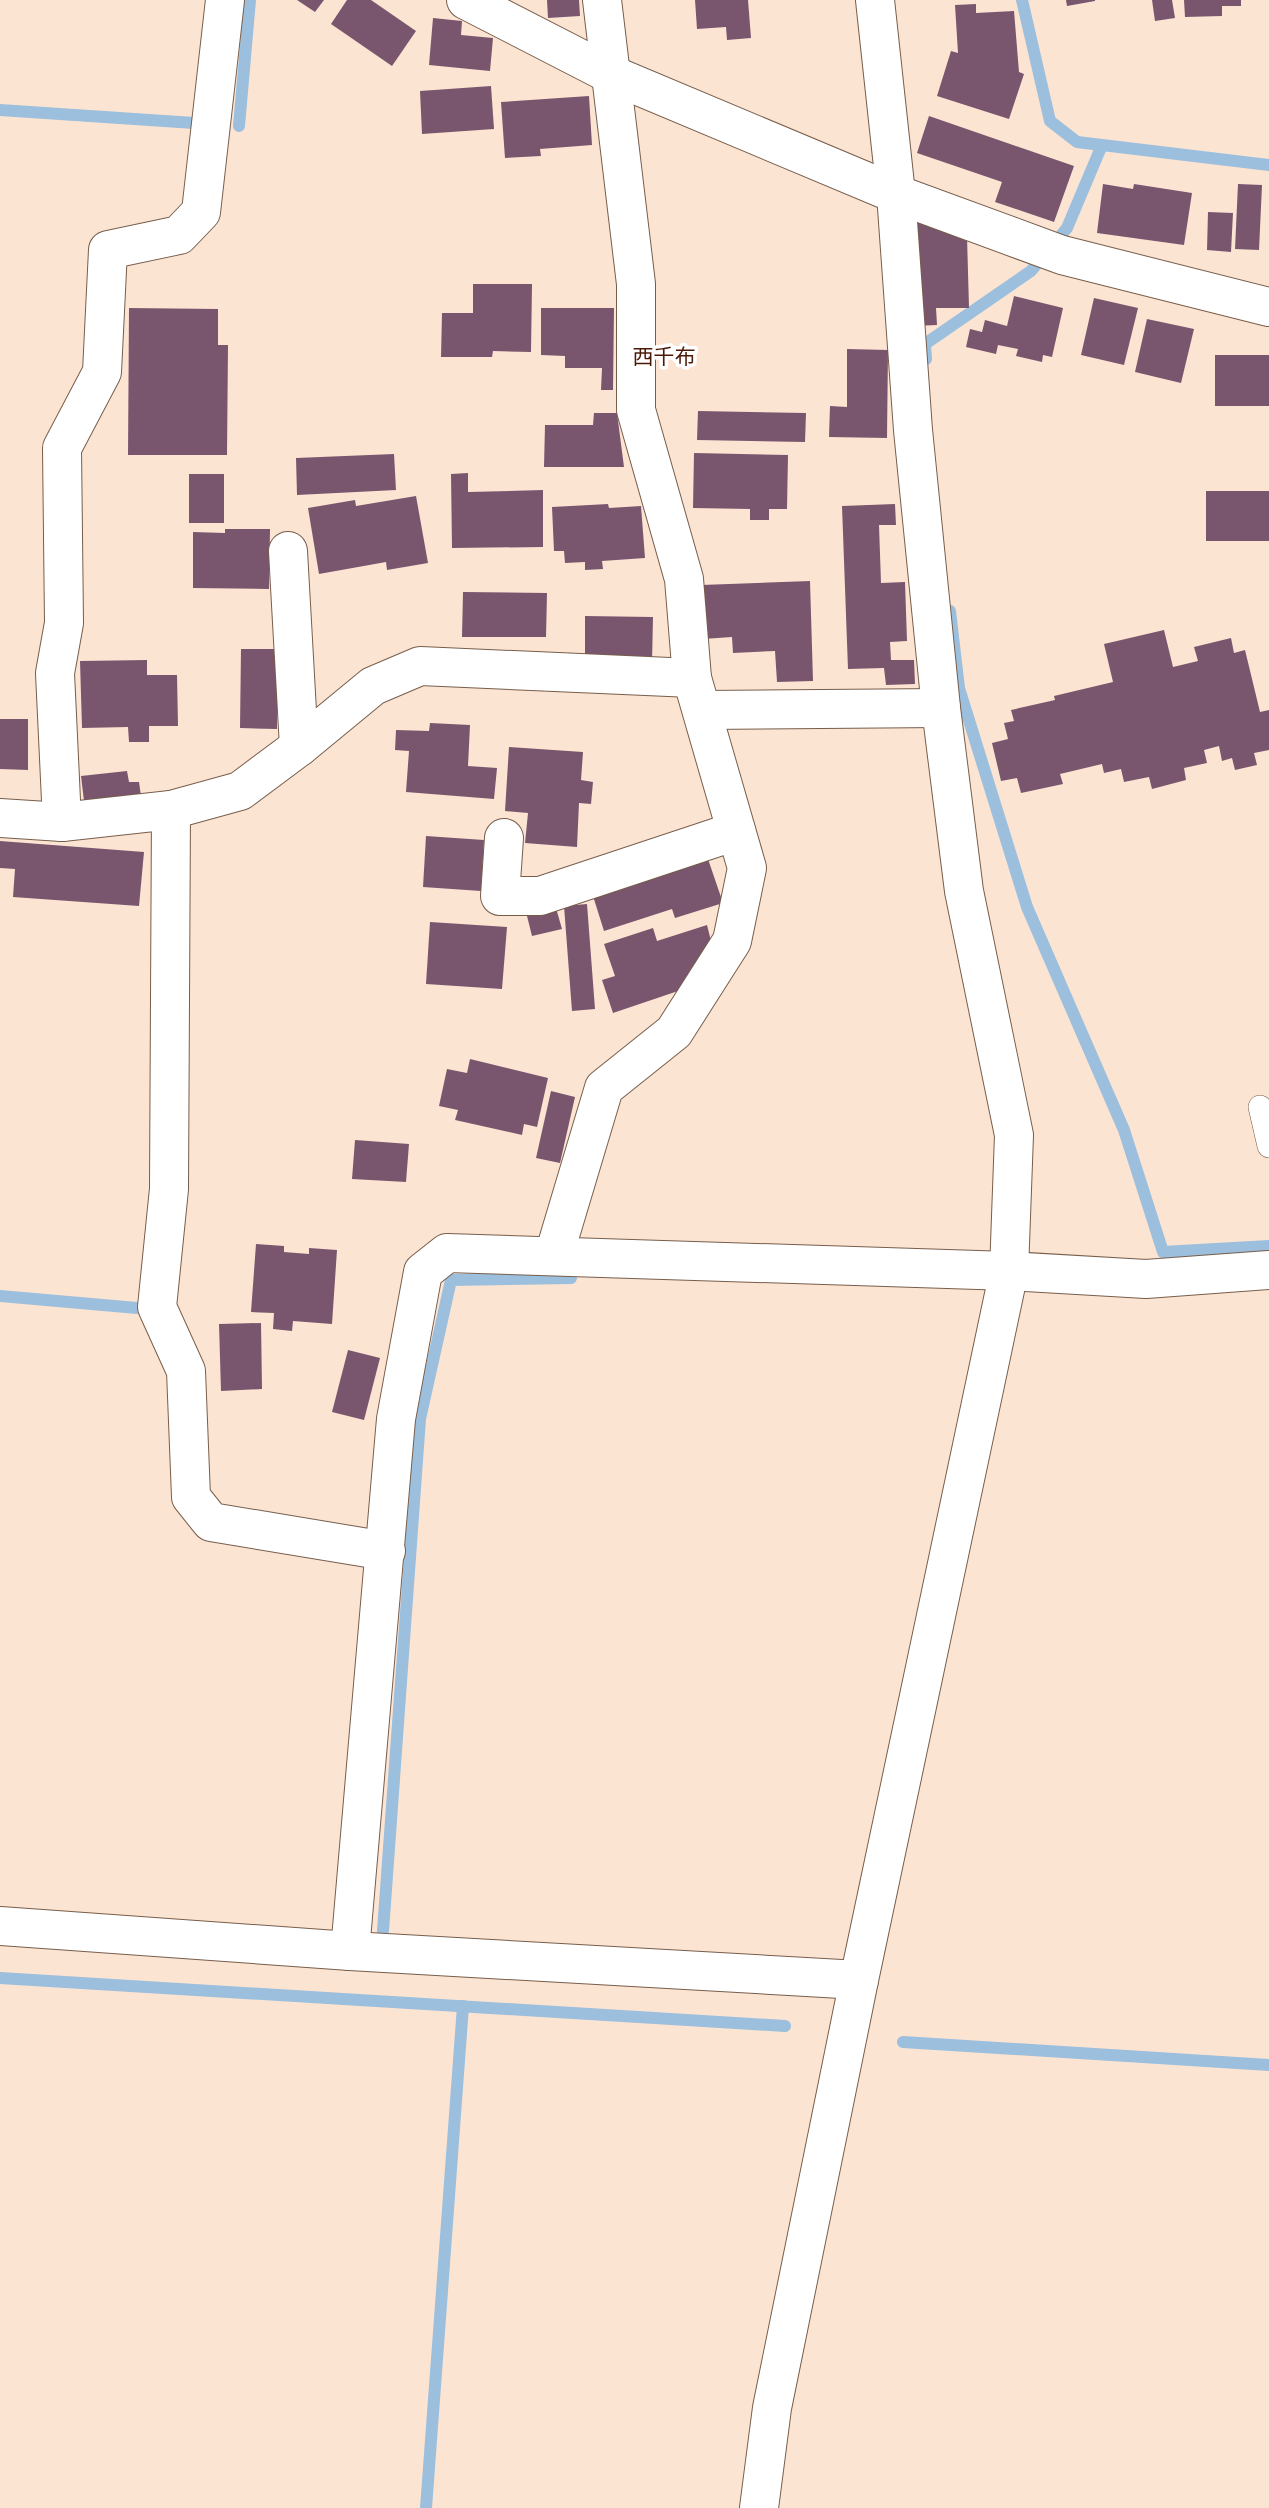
<svg xmlns="http://www.w3.org/2000/svg" width="1269" height="2508" font-family="'Exo 2','Noto Sans JP',sans-serif">
<style>
.lines{fill:none;stroke-linecap:round;stroke-linejoin:round}
.stream{stroke:#9bbfdd;stroke-width:12}
.building{fill:#79566e}
.lane-casing{stroke:#775e4c;stroke-width:24}
.street-casing{stroke:#775e4c;stroke-width:40}
.lane{stroke:#fff;stroke-width:23}
.street{stroke:#fff;stroke-width:38}
.labels{text-anchor:middle;dominant-baseline:central;stroke-width:7;stroke-linejoin:round;paint-order:stroke}
.neighbourhood-label{font-size:21px;fill:#4b1a07;stroke:#fff}
</style>
<rect width="100%" height="100%" fill="#fce4d3"/>
<g class="lines">
<g class="stream">
<path d="M1022,0L1050,121L1077,142L1269,165"/>
<path d="M0,110L194,123"/>
<path d="M239,126L250,0"/>
<path d="M926,359L925,344L1031,271L1067,228L1102,145"/>
<path d="M950,611L959,688L1027,907L1124,1130L1163,1252L1269,1246"/>
<path d="M0,1296L137,1308"/>
<path d="M383,1931L420,1419L451,1280L571,1278"/>
<path d="M0,1978L785,2026"/>
<path d="M903,2042L1269,2065"/>
<path d="M426,2508L463,2006"/>
</g>
</g>
<g class="building">
<path d="M297,0H324L315,12Z"/>
<path d="M347,0H371L416,31L392,66L331,24Z"/>
<path d="M547,0H579L580,16L548,18Z"/>
<path d="M695,0H748L751,38L727,40L726,27L697,29Z"/>
<path d="M1066,0H1095V1L1067,6Z"/>
<path d="M1152,0H1172L1175,18L1155,21Z"/>
<path d="M1184,0H1241V6H1222V16L1185,17Z"/>
<path d="M976,4V13L1014,11L1019,72L1024,74L1009,119L937,96L951,51L958,53L955,5Z"/>
<path d="M433,18L462,21L461,35L493,38L490,71L429,65Z"/>
<path d="M491,86L494,129L422,134L420,91Z"/>
<path d="M589,96L592,145L540,149L541,156L505,158L501,102Z"/>
<path d="M929,116L1074,166L1054,222L995,202L1002,182L917,153Z"/>
<path d="M1103,184L1133,189L1134,184L1192,193L1184,245L1097,233Z"/>
<path d="M1238,184L1262,185L1259,250L1235,249Z"/>
<path d="M1208,212L1233,213L1231,252L1207,250Z"/>
<path d="M910,222H930L967,236L969,308H936L937,325L913,326Z"/>
<path d="M473,284H532L531,352L493,351L492,357H441L442,313H473Z"/>
<path d="M1014,296L1063,308L1052,357L1043,355L1042,362L1016,356L1018,349L998,345L996,354L966,347L970,329L982,332L985,320L1007,326Z"/>
<path d="M1094,298L1138,308L1124,365L1081,355Z"/>
<path d="M129,308L218,309V345H228L227,455H128Z"/>
<path d="M541,308H614L613,390H601L602,368H565V356L541,355Z"/>
<path d="M1147,319L1194,329L1181,383L1135,372Z"/>
<path d="M847,349L888,350L887,438L829,437L830,406L847,407Z"/>
<rect x="1215" y="355" width="54" height="51"/>
<path d="M698,411L806,413L805,442L697,440Z"/>
<path d="M594,413H617L624,467H544L545,425H593Z"/>
<path d="M694,453L788,455L787,509H769V520H750V509L693,508Z"/>
<path d="M394,454L396,490L297,495L296,458Z"/>
<path d="M468,473V492L543,490V547L452,548L451,474Z"/>
<rect x="189" y="474" width="35" height="49"/>
<rect x="1206" y="491" width="63" height="50"/>
<path d="M416,496L428,563L387,570L386,562L319,574L308,508L355,500L356,506Z"/>
<path d="M608,504L609,508L641,506L645,558L602,561L603,569L585,570V562L565,563L564,551H554L552,507Z"/>
<path d="M895,504L896,525H879L881,583L905,582L907,641L890,642L891,660H914L915,684L886,685L884,668L848,669L842,506Z"/>
<path d="M225,529H270L269,589L193,588V532L225,533Z"/>
<path d="M810,581L813,681L777,682L775,651L733,653L732,637L703,639L701,585Z"/>
<path d="M463,592L547,593L546,637H462Z"/>
<path d="M585,616L653,617L652,663L585,662Z"/>
<path d="M1164,630L1173,667L1198,661L1194,647L1231,638L1234,653L1245,650L1260,712L1269,710V750L1254,753L1257,765L1235,770L1232,758L1222,761L1219,746L1204,750L1207,763L1184,768L1186,780L1152,789L1149,777L1124,782L1121,769L1104,773L1102,764L1060,774L1063,784L1021,793L1017,778L1001,781L992,743L1008,739L1004,723L1014,721L1011,710L1055,700L1054,696L1113,682L1104,644Z"/>
<path d="M241,649H278L277,729L240,728Z"/>
<path d="M147,660V675H177L178,726H149V742H129L128,727L82,728L80,661Z"/>
<path d="M0,719H28V770L0,769Z"/>
<path d="M430,723L470,725L468,766L497,768L494,799L406,792L409,751L395,750L396,730L429,731Z"/>
<path d="M509,747L583,752L581,780L593,782L591,804L579,803L577,847L525,843L528,813L505,811Z"/>
<path d="M127,771L129,782H139L141,796L84,801L81,776Z"/>
<path d="M426,836L484,840L481,891L423,887Z"/>
<path d="M0,841L144,852L139,906L13,897L15,869L0,868Z"/>
<path d="M708,859L723,903L675,918L672,909L604,931L593,896Z"/>
<path d="M587,904L595,1009L572,1011L564,906Z"/>
<path d="M556,908L562,929L532,936L527,916Z"/>
<path d="M430,922L507,927L502,989L426,984Z"/>
<path d="M707,925L711,941L681,990L613,1013L602,980L615,976L604,944L653,928L657,941Z"/>
<path d="M470,1059L548,1078L537,1127L524,1124L522,1135L455,1120L458,1110L439,1106L447,1069L467,1073Z"/>
<path d="M551,1091L575,1097L560,1163L536,1158Z"/>
<path d="M355,1140L409,1144L406,1182L352,1179Z"/>
<path d="M256,1244L284,1246V1252L309,1254V1248L337,1250L332,1324L293,1321L292,1331L273,1329L274,1313L251,1312Z"/>
<path d="M261,1323L262,1389L221,1391L219,1324Z"/>
<path d="M348,1350L380,1358L364,1420L332,1412Z"/>
</g>
<g class="lines">
<g class="lane-casing">
<path id="lane" d="M1260,1107L1269,1146"/>
</g>
<g class="street-casing">
<g id="street">
<path d="M466,0L610,74L896,194L1062,255L1269,307"/>
<path d="M288,551L299,747"/>
<path d="M702,710L941,708"/>
<path d="M171,810L240,791L299,747L373,686L420,666L692,678"/>
<path d="M0,818L62,822L171,810L169,1189L157,1307L186,1371L191,1497L211,1522L386,1551"/>
<path d="M62,822L55,673L64,623L62,448L102,372L108,250L179,235L201,212L225,0"/>
<path d="M504,838L500,896H540L736,831"/>
<path d="M554,1255L604,1088L674,1032L732,941L747,868L692,678L684,579L636,410V284L602,0"/>
<path d="M0,1926L350,1951L859,1980"/>
<path d="M350,1951L396,1419L423,1272L447,1253L1009,1271L1146,1279L1269,1270"/>
<path d="M759,2508L772,2408L859,1980L1009,1271L1014,1135L964,891L941,708L913,430L896,194L875,0"/>
</g>
</g>
<use href="#lane" class="lane"/>
<use href="#street" class="street"/>
</g>
<g class="labels">
<g class="neighbourhood-label">
<text x="664" y="355">西千布</text>
</g>
</g>
</svg>
